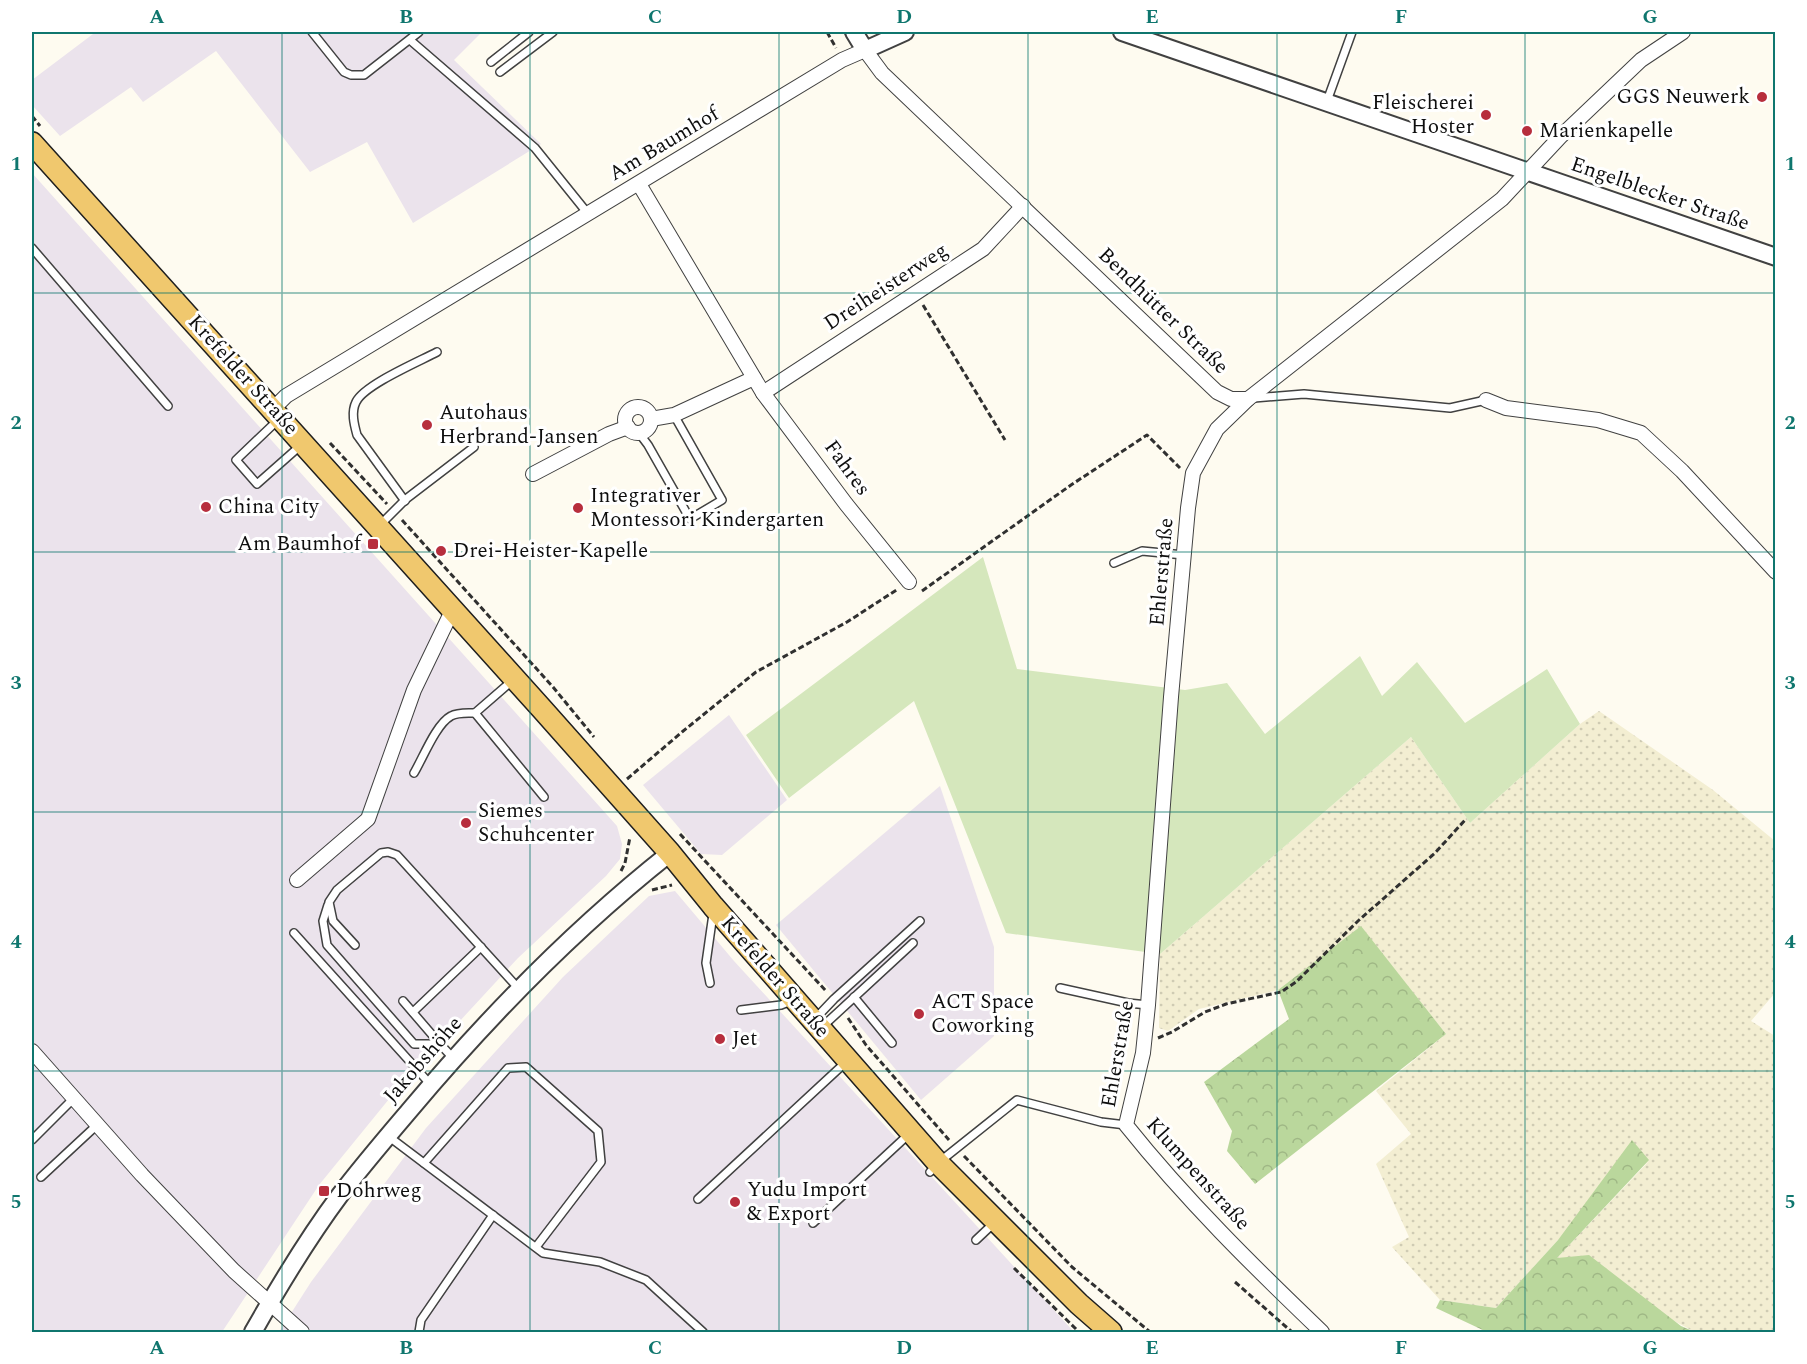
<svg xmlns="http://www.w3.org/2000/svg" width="1807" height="1364" font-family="Spectral,serif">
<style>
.industrial{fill:#ebe3ec}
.farmland{fill:url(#farmland-dots)}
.green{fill:#d5e7bc}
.forest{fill:url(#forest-crowns)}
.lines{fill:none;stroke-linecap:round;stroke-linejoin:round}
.service-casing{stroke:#414141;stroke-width:10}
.minor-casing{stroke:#414141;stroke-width:16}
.tertiary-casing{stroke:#414141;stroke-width:20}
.primary-casing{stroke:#1f1f1f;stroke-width:24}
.path{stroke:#303030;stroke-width:3;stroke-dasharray:6 3;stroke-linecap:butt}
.service{stroke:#fff;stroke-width:7}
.minor{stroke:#fff;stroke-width:14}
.tertiary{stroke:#fff;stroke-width:16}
.primary{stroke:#f0c86e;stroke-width:21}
.grid{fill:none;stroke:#0f766e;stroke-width:1.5;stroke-opacity:0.55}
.poi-dot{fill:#b72e3d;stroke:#fff;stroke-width:2}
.labels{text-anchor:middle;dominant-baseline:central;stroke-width:6;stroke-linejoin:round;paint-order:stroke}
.poi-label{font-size:21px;fill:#0e0e0e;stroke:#fff;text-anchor:start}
.street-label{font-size:21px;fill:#0e0e0e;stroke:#fff}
.neatline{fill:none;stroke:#0f766e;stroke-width:2}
.grid-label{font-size:20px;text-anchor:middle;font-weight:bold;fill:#0f766e}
</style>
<defs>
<pattern id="farmland-dots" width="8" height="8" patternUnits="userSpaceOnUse" patternTransform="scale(1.5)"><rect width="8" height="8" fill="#f3eed2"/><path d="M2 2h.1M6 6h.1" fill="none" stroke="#cfcbb3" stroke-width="1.8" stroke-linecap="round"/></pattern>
<pattern id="forest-crowns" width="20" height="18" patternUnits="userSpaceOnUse" patternTransform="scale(1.5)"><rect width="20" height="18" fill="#bad79c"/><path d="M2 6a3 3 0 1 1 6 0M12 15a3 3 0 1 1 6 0" fill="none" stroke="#9fb785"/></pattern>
</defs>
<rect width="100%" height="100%" fill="#fefbf0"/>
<g class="industrial">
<path d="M92,32H482L454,60L541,144L413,223L367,142L310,172L216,51L143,102L131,87L60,136L32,105V80L93,34Z"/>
<path d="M32,173L617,826L622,844L620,859L606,876L518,958L398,1088L319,1185L222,1332H32Z"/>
<path d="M729,715L787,800L722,855L701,854L643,785Z"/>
<path d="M940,786L994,947V1036L921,1100L776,925Z"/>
<path d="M675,891L734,961L1074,1332H279L311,1282L426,1128L563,977L649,896Z"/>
</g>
<path class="farmland" d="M1599,711L1713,790L1775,841V993L1751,1021L1775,1036V1332H1695L1556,1259L1649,1161L1558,1240L1496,1308L1440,1300L1392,1247L1409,1237L1376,1164L1411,1134L1376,1091L1446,1034L1361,927L1278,990L1199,1009L1168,1031L1159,1028L1160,954L1411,737L1470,823L1580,724Z"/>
<path class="green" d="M983,557L1017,669L1185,690L1227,683L1265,734L1360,656L1382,696L1417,662L1465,723L1547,669L1580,724L1470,823L1411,737L1160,954L1006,933L914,701L789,798L746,735Z"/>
<g class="forest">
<path d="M1361,926L1446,1034L1255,1184L1227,1151L1232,1131L1204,1082L1289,1019L1278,990Z"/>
<path d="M1632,1140L1649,1160L1557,1258L1589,1255L1681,1326L1695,1332H1487L1436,1308L1440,1300L1496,1308L1558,1240Z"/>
</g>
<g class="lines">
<g class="service-casing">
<g id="service">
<path d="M312,32L344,72L351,75H364L419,32"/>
<path d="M410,40L535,148L589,215"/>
<path d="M491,62L529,32"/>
<path d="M500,72L553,32"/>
<path d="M1327,101L1352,32"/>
<path d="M32,248L168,406"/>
<path d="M1254,398L1304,394L1450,408L1486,400"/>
<path d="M279,419L236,460L257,484L300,446"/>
<path d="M639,433L648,445L690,519L722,500L674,415"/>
<path d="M405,501L357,435C354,424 351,412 356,402C364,385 418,362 437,352"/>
<path d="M380,525L406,499L474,447"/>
<path d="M1114,563L1142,551L1184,555"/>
<path d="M513,680L475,713L544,797"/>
<path d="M414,773C423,758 436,724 451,716C458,712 467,713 475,713"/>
<path d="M328,905L323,921L327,945L414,1044H440L453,1058"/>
<path d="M294,933L431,1085"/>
<path d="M355,945L333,921L329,902L337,890L381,853L388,852L397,855L519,989"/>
<path d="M710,983L706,963L713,914"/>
<path d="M1060,988L1128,1003L1148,1005"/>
<path d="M854,997L892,1043"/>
<path d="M403,1001L440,1044"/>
<path d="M741,1010L781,1005L791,1001"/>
<path d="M413,1012L481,947"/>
<path d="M815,1019L834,999L920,921"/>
<path d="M822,1027L913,943"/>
<path d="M388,1136L543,1253L600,1262L646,1280L703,1332"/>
<path d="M32,1140L74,1098"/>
<path d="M424,1163L508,1068L526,1067L598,1131L601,1162L536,1247"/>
<path d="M930,1172L938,1163L1017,1100L1101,1122L1126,1125"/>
<path d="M41,1177L97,1125"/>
<path d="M698,1199L846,1062"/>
<path d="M813,1223L909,1134"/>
<path d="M976,1240L994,1223"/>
<path d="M419,1332L421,1320L493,1215"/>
</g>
</g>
<g class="minor-casing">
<g id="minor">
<path d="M639,184L763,393L846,504L909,582"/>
<path d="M763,393L983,249L1023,206"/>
<path d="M1486,400L1506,408L1598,420L1641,433L1682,471L1776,572"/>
<circle cx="638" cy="420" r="13"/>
<path d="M273,409L286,396L842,60L865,50L882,73L1217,392L1231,399H1248"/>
<path d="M651,419L674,415L754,378"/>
<path d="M533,474L609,434L628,427"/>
<path d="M297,880L368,819L414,690L453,609"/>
<path d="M32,1051L142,1175L234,1271L302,1332"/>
<path d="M1322,1332C1253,1266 1186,1200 1126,1125L1143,1053L1148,1005L1171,697L1188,508L1193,473L1217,429L1248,399L1502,199L1560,137L1641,60L1683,32"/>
</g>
</g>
<g class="tertiary-casing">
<g id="tertiary">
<path d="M854,32L865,50L905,32"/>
<path d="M1122,32L1776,257"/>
<path d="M253,1332C279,1286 308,1238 340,1195C362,1166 386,1138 409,1111C488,1017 574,929 670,853"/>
</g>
</g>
<g class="primary-casing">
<path id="primary" d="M32,143L542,709L670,853L713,906L938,1163L1079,1304L1111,1332"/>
</g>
<g class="path">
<path d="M827,32L836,48"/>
<path d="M32,116L40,126"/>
<path d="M923,305L1005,440"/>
<path d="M330,443L387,504"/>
<path d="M402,520L553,687L594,737"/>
<path d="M922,591L1071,485L1147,435L1180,468"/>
<path d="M627,779L682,732L756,672L847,622L898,589"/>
<path d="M680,834L827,992"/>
<path d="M621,871L625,863L630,837"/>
<path d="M652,890L672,885"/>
<path d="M848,1018L866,1045L949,1140"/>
<path d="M1158,1038L1172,1032L1205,1012L1226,1004L1281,992L1296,982L1358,921L1435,853L1465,820"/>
<path d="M964,1156L1072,1267L1150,1332"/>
<path d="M1014,1268L1079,1332"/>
<path d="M1235,1282L1292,1332"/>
</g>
<use href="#service" class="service"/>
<use href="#minor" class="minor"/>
<use href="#tertiary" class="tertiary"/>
<use href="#primary" class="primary"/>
</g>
<path class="grid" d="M282,32V1332M530,32V1332M779,32V1332M1028,32V1332M1277,32V1332M1525,32V1332M32,293H1776M32,552H1776M32,812H1776M32,1071H1776"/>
<g class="poi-dot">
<circle cx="1762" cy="97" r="6"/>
<circle cx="1486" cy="115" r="6"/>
<circle cx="1527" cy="131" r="6"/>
<circle cx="427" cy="425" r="6"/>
<circle cx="206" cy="507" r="6"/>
<circle cx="578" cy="508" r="6"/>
<rect x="367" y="538" width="12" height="12" rx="3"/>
<circle cx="441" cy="551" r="6"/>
<circle cx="466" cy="823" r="6"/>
<circle cx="919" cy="1014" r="6"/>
<circle cx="720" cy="1039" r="6"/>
<rect x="318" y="1185" width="12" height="12" rx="3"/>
<circle cx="735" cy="1202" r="6"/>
</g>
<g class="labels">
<g class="poi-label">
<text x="1750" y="97" text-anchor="end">GGS Neuwerk</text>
<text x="1474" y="103" text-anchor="end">Fleischerei<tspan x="1474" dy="24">Hoster</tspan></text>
<text x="1539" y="131">Marienkapelle</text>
<text x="439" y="413">Autohaus<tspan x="439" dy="24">Herbrand-Jansen</tspan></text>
<text x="590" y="496">Integrativer<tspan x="590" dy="24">Montessori Kindergarten</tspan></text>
<text x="218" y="507">China City</text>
<text x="361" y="544" text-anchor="end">Am Baumhof</text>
<text x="453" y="551">Drei-Heister-Kapelle</text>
<text x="478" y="811">Siemes<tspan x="478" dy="24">Schuhcenter</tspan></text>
<text x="931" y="1002">ACT Space<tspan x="931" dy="24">Coworking</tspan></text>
<text x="732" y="1039">Jet</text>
<text x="747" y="1190">Yudu Import<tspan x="747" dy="24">&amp; Export</tspan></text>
<text x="336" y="1191">Dohrweg</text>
</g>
<g class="street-label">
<text transform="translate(664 144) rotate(-31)">Am Baumhof</text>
<text transform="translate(1660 194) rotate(19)">Engelblecker Straße</text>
<text transform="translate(886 287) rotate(-33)">Dreiheisterweg</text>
<text transform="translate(1163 311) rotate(44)">Bendhütter Straße</text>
<text transform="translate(243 375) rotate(48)">Krefelder Straße</text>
<text transform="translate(847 468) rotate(54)">Fahres</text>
<text transform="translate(1162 572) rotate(-85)">Ehlerstraße</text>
<text transform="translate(775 977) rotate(49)">Krefelder Straße</text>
<text transform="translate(1118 1054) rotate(-80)">Ehlerstraße</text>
<text transform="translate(423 1060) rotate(-49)">Jakobshöhe</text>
<text transform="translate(1198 1174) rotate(48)">Klumpenstraße</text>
</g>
</g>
<rect width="1807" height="1364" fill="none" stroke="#ffffff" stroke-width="66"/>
<rect x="33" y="33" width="1741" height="1298" class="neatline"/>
<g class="grid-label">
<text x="157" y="23">A</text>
<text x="406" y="23">B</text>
<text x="655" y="23">C</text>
<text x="904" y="23">D</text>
<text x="1152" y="23">E</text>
<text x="1401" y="23">F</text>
<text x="1650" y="23">G</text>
<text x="16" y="170">1</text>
<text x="1790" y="170">1</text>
<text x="16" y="429">2</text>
<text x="1790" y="429">2</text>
<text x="16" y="689">3</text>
<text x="1790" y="689">3</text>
<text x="16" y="948">4</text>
<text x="1790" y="948">4</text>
<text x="16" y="1208">5</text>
<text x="1790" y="1208">5</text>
<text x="157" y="1354">A</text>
<text x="406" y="1354">B</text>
<text x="655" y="1354">C</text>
<text x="904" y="1354">D</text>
<text x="1152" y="1354">E</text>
<text x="1401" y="1354">F</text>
<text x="1650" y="1354">G</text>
</g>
</svg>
